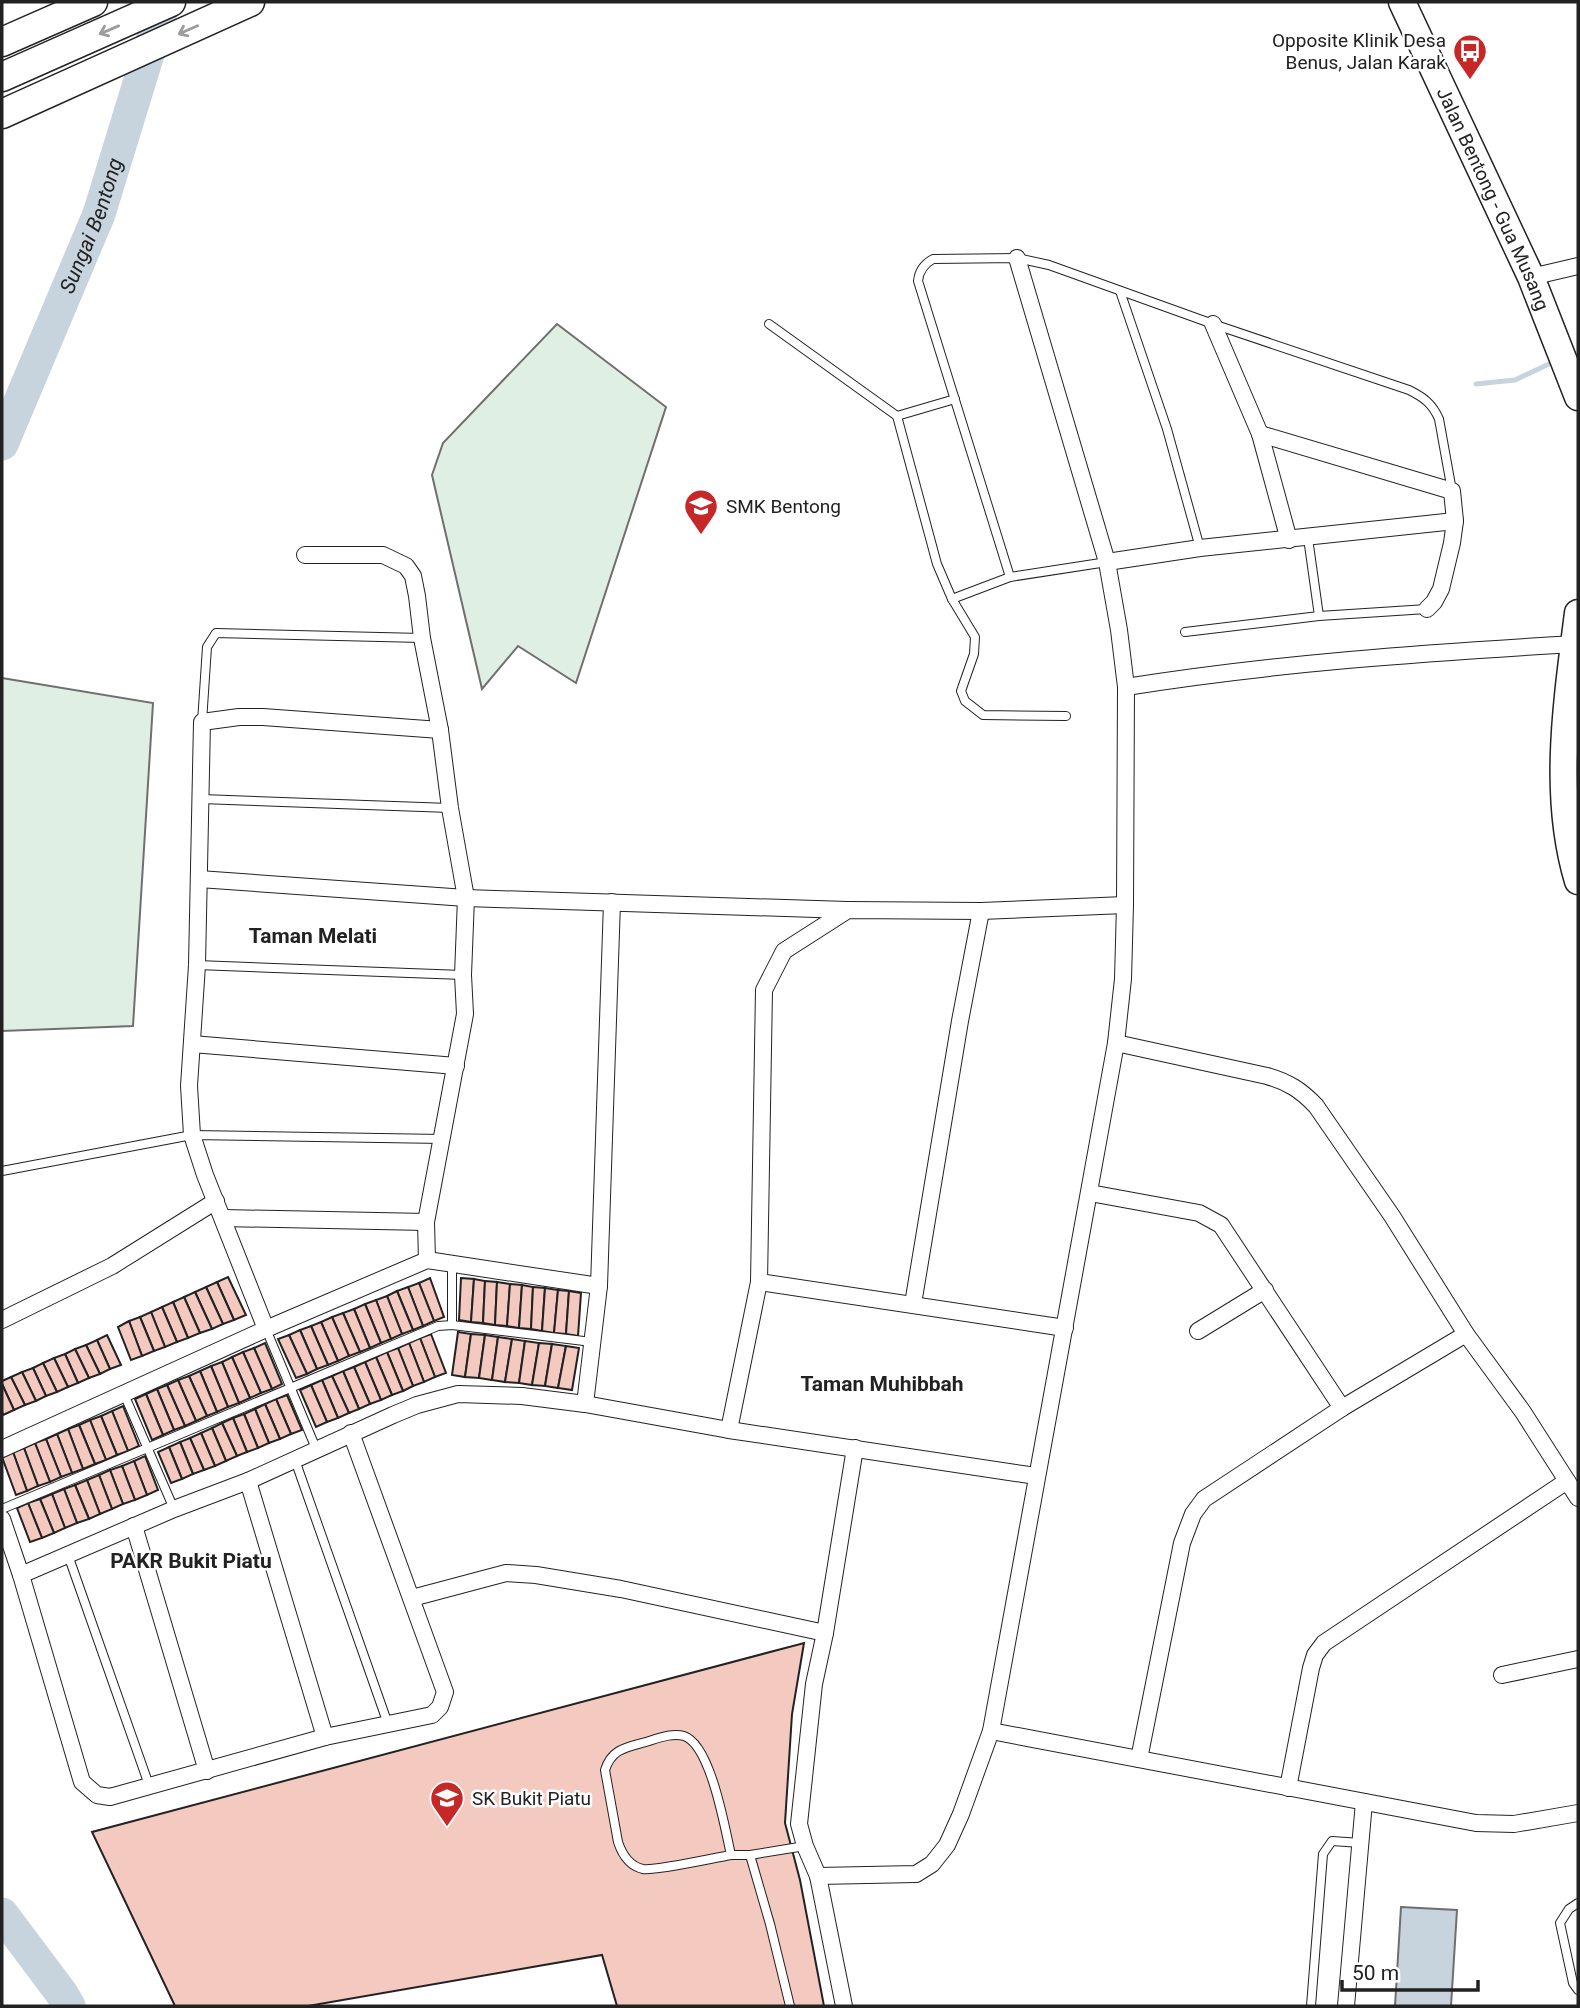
<svg xmlns="http://www.w3.org/2000/svg" width="1580" height="2008" font-family="Roboto,sans-serif">
<rect width="100%" height="100%" fill="#fff"/>
<g fill="#e0efe3" stroke="#6f6f6f" stroke-width="2">
<path d="M557,324L666,407L576,683L518,646L482,689L432,475L443,443Z"/>
<path d="M2,678L153,703L133,1026L2,1031Z"/>
</g>
<path fill="#c7d3dd" stroke="#6f6f6f" stroke-width="2" d="M1401,1907L1457,1910L1451,2006H1395Z"/>
<g fill="none" stroke-linecap="round" stroke-linejoin="round">
<path stroke="#c7d3dd" stroke-width="5" d="M1476,384L1515,380L1549,364"/>
<g stroke="#c7d3dd" stroke-width="33">
<path id="s1" d="M2,444L99,214L164,2"/>
<path d="M2,1914L62,1994L69,2006"/>
</g>
</g>
<g fill="#f3c9c0" stroke="#222" stroke-width="2">
<path d="M228,1277L246,1315L234,1320L217,1282Z"/>
<path d="M430,1278L444,1317L434,1321L419,1283Z"/>
<path d="M461,1278L474,1279L471,1322L459,1320Z"/>
<path d="M474,1279L485,1281L483,1323L471,1322Z"/>
<path d="M485,1281L497,1282L495,1325L483,1323Z"/>
<path d="M217,1282L234,1320L223,1324L206,1287Z"/>
<path d="M497,1282L510,1284L507,1326L495,1325Z"/>
<path d="M419,1283L434,1321L423,1326L408,1287Z"/>
<path d="M510,1284L522,1285L519,1328L507,1326Z"/>
<path d="M522,1285L533,1287L531,1329L519,1328Z"/>
<path d="M206,1287L223,1324L212,1329L195,1292Z"/>
<path d="M408,1287L423,1326L413,1330L397,1291Z"/>
<path d="M533,1287L545,1288L542,1331L531,1329Z"/>
<path d="M545,1288L558,1290L554,1333L542,1331Z"/>
<path d="M558,1290L569,1291L566,1334L554,1333Z"/>
<path d="M397,1291L413,1330L402,1334L387,1296Z"/>
<path d="M569,1291L581,1293L578,1336L566,1334Z"/>
<path d="M195,1292L212,1329L200,1333L184,1297Z"/>
<path d="M387,1296L402,1334L391,1339L376,1300Z"/>
<path d="M184,1297L200,1333L188,1338L173,1302Z"/>
<path d="M376,1300L391,1339L381,1343L365,1304Z"/>
<path d="M173,1302L188,1338L177,1342L162,1307Z"/>
<path d="M365,1304L381,1343L370,1348L354,1309Z"/>
<path d="M162,1307L177,1342L165,1347L151,1312Z"/>
<path d="M354,1309L370,1348L360,1352L343,1313Z"/>
<path d="M151,1312L165,1347L154,1351L140,1317Z"/>
<path d="M343,1313L360,1352L349,1356L332,1317Z"/>
<path d="M140,1317L154,1351L142,1356L129,1321Z"/>
<path d="M332,1317L349,1356L338,1361L321,1322Z"/>
<path d="M129,1321L142,1356L131,1360L118,1327Z"/>
<path d="M321,1322L338,1361L328,1365L311,1326Z"/>
<path d="M311,1326L328,1365L317,1369L300,1330Z"/>
<path d="M300,1330L317,1369L307,1374L289,1335Z"/>
<path d="M458,1332L471,1334L465,1377L452,1375Z"/>
<path d="M431,1334L446,1373L435,1377L420,1338Z"/>
<path d="M471,1334L485,1335L479,1378L465,1377Z"/>
<path d="M107,1335L121,1365L110,1369L97,1340Z"/>
<path d="M289,1335L307,1374L296,1378L278,1339Z"/>
<path d="M485,1335L498,1337L492,1380L479,1378Z"/>
<path d="M498,1337L512,1339L505,1382L492,1380Z"/>
<path d="M420,1338L435,1377L424,1382L409,1343Z"/>
<path d="M512,1339L525,1341L519,1383L505,1382Z"/>
<path d="M97,1340L110,1369L100,1374L86,1345Z"/>
<path d="M525,1341L539,1343L532,1385L519,1383Z"/>
<path d="M265,1343L282,1384L272,1389L254,1348Z"/>
<path d="M409,1343L424,1382L413,1386L398,1348Z"/>
<path d="M539,1343L552,1344L545,1386L532,1385Z"/>
<path d="M552,1344L566,1346L558,1388L545,1386Z"/>
<path d="M86,1345L100,1374L89,1378L75,1349Z"/>
<path d="M566,1346L579,1348L572,1390L558,1388Z"/>
<path d="M254,1348L272,1389L261,1393L243,1352Z"/>
<path d="M398,1348L413,1386L403,1391L387,1352Z"/>
<path d="M75,1349L89,1378L78,1383L65,1354Z"/>
<path d="M243,1352L261,1393L250,1398L232,1357Z"/>
<path d="M387,1352L403,1391L392,1395L376,1357Z"/>
<path d="M65,1354L78,1383L68,1387L54,1358Z"/>
<path d="M232,1357L250,1398L239,1403L222,1362Z"/>
<path d="M376,1357L392,1395L381,1400L365,1362Z"/>
<path d="M54,1358L68,1387L57,1392L43,1363Z"/>
<path d="M222,1362L239,1403L228,1407L211,1366Z"/>
<path d="M365,1362L381,1400L370,1404L354,1367Z"/>
<path d="M43,1363L57,1392L46,1396L33,1368Z"/>
<path d="M211,1366L228,1407L217,1412L200,1371Z"/>
<path d="M354,1367L370,1404L359,1409L343,1371Z"/>
<path d="M33,1368L46,1396L36,1401L22,1372Z"/>
<path d="M200,1371L217,1412L207,1416L189,1376Z"/>
<path d="M343,1371L359,1409L349,1413L332,1376Z"/>
<path d="M22,1372L36,1401L25,1405L11,1377Z"/>
<path d="M189,1376L207,1416L196,1421L178,1380Z"/>
<path d="M332,1376L349,1413L338,1418L322,1380Z"/>
<path d="M11,1377L25,1405L14,1410L2,1384V1381Z"/>
<path d="M178,1380L196,1421L185,1426L167,1385Z"/>
<path d="M322,1380L338,1418L327,1422L311,1385Z"/>
<path d="M2,1384L14,1410L3,1415L2,1411Z"/>
<path d="M167,1385L185,1426L174,1430L157,1389Z"/>
<path d="M311,1385L327,1422L316,1427L300,1390Z"/>
<path d="M157,1389L174,1430L163,1435L146,1394Z"/>
<path d="M146,1394L163,1435L152,1440L135,1399Z"/>
<path d="M287,1395L302,1430L291,1434L276,1399Z"/>
<path d="M276,1399L291,1434L280,1439L265,1404Z"/>
<path d="M265,1404L280,1439L269,1443L255,1409Z"/>
<path d="M123,1406L139,1446L128,1451L112,1411Z"/>
<path d="M255,1409L269,1443L258,1448L244,1414Z"/>
<path d="M112,1411L128,1451L117,1455L101,1416Z"/>
<path d="M244,1414L258,1448L247,1452L233,1418Z"/>
<path d="M101,1416L117,1455L106,1460L90,1420Z"/>
<path d="M233,1418L247,1452L237,1456L222,1423Z"/>
<path d="M90,1420L106,1460L95,1464L79,1425Z"/>
<path d="M222,1423L237,1456L226,1461L212,1428Z"/>
<path d="M79,1425L95,1464L83,1469L68,1429Z"/>
<path d="M212,1428L226,1461L215,1466L201,1433Z"/>
<path d="M68,1429L83,1469L72,1473L57,1434Z"/>
<path d="M201,1433L215,1466L204,1470L190,1438Z"/>
<path d="M57,1434L72,1473L61,1477L46,1439Z"/>
<path d="M190,1438L204,1470L193,1474L180,1442Z"/>
<path d="M46,1439L61,1477L50,1482L35,1443Z"/>
<path d="M180,1442L193,1474L182,1479L169,1447Z"/>
<path d="M35,1443L50,1482L38,1486L24,1448Z"/>
<path d="M169,1447L182,1479L171,1483L158,1452Z"/>
<path d="M24,1448L38,1486L27,1491L13,1452Z"/>
<path d="M13,1452L27,1491L16,1495L2,1457Z"/>
<path d="M145,1456L158,1490L147,1495L134,1461Z"/>
<path d="M134,1461L147,1495L135,1500L122,1466Z"/>
<path d="M122,1466L135,1500L123,1504L110,1470Z"/>
<path d="M110,1470L123,1504L112,1509L99,1475Z"/>
<path d="M99,1475L112,1509L100,1514L87,1480Z"/>
<path d="M87,1480L100,1514L89,1519L75,1485Z"/>
<path d="M75,1485L89,1519L77,1523L64,1489Z"/>
<path d="M64,1489L77,1523L65,1528L52,1494Z"/>
<path d="M52,1494L65,1528L54,1533L40,1499Z"/>
<path d="M40,1499L54,1533L42,1538L28,1503Z"/>
<path d="M28,1503L42,1538L30,1542L17,1508Z"/>
<path d="M804,1643L792,1714L785,1823L800,1880L824,2006H617L602,1955L308,2006H175L92,1832Z"/>
</g>
<g fill="none" stroke-linecap="round" stroke-linejoin="round">
<g stroke="#222" stroke-width="10">
<g id="service">
<path d="M1120,291L1167,429L1200,548"/>
<path d="M769,324L897,416L937,564L952,599L975,637L974,654L961,691L965,701L983,715L1066,716"/>
<path d="M897,416L955,399"/>
<path d="M1308,538L1319,616"/>
<path d="M1010,577L918,281C919,271 924,264 933,259L1017,258L1049,265L1213,324L1409,390C1423,397 1432,403 1439,419L1452,491"/>
<path d="M952,599L1010,577L1107,562"/>
<path d="M1185,632L1319,616L1427,609"/>
<path d="M202,722L207,647L216,633L422,638"/>
<path d="M201,799L450,808"/>
<path d="M197,965L463,975"/>
<path d="M2,1171L192,1135L443,1139"/>
<path d="M452,1325V1264"/>
<path d="M266,1329L317,1451"/>
<path d="M124,1394L174,1509"/>
<path d="M295,1460L388,1724"/>
<path d="M2,1509L438,1326L452,1325L592,1342"/>
<path d="M68,1555L149,1785"/>
<path d="M731,1855C713,1858 656,1871 643,1869C629,1866 622,1854 618,1842L605,1770C611,1751 623,1748 642,1743C654,1740 671,1732 684,1736C711,1745 725,1829 731,1855H750L805,1846"/>
<path d="M750,1855L770,1924L790,2006"/>
<path d="M1578,1903L1569,1909L1560,1923L1573,1983L1578,1990"/>
<path d="M1311,2006L1323,1854L1332,1841L1361,1843"/>
</g>
</g>
<g stroke="#222" stroke-width="18">
<g id="minor">
<path d="M1531,277L1578,266"/>
<path d="M1213,324L1260,434L1289,540"/>
<path d="M1260,434L1452,491L1455,521L1452,543L1441,589L1434,602L1427,609"/>
<path d="M305,555H383L406,566L413,576L417,596L422,638L440,730L450,808L466,898L463,975L465,1014L426,1222L427,1260"/>
<path d="M1107,562L1200,548L1455,521"/>
<path d="M1126,687C1277,663 1422,653 1574,644"/>
<path d="M199,879L466,898L847,910"/>
<path d="M1116,1043L1267,1076C1288,1082 1301,1090 1316,1106L1392,1216L1466,1334L1523,1412L1578,1498"/>
<path d="M192,1044L456,1066"/>
<path d="M1090,1193L1199,1213L1221,1225L1342,1408"/>
<path d="M223,1218L426,1222"/>
<path d="M759,1282L1065,1328"/>
<path d="M913,1304L960,1021L981,911"/>
<path d="M2,1320L112,1266L216,1201"/>
<path d="M266,1329L205,1175L192,1135L189,1086L197,965L202,722L239,717H263L440,730"/>
<path d="M1198,1331L1265,1290"/>
<path d="M585,1404L599,1286L612,902"/>
<path d="M729,1430L759,1282L764,990L784,951L848,910L981,911L1125,905"/>
<path d="M2,1449L266,1329L427,1260L599,1286"/>
<path d="M248,1481L325,1737"/>
<path d="M2,1519L21,1575L82,1782L97,1795L110,1797L325,1737L432,1715L440,1707L445,1692L351,1433"/>
<path d="M134,1526L207,1771"/>
<path d="M21,1575L174,1509L248,1481L393,1415L417,1405L458,1394L522,1396L585,1404L729,1430L1036,1476"/>
<path d="M412,1598L506,1573L536,1575L621,1589L825,1633"/>
<path d="M1502,1675L1578,1659"/>
<path d="M991,1731L1476,1823L1514,1824L1578,1813"/>
<path d="M1139,1759L1182,1543L1193,1514L1204,1499L1342,1408L1466,1334"/>
<path d="M1288,1788L1311,1668L1315,1655L1324,1643L1567,1481"/>
<path d="M818,1876L916,1874L932,1864L947,1845L961,1814L991,1731L1116,1043L1123,979L1125,905L1126,687L1119,630L1107,562L1017,258"/>
<path d="M844,2006L818,1876L805,1846L799,1824L814,1684L825,1633L855,1448"/>
<path d="M1346,2006L1364,1802"/>
</g>
</g>
<g stroke="#222" stroke-width="29">
<g id="primary">
<path id="s2" d="M1402,2L1531,277L1578,397"/>
<path d="M1578,613C1567,701 1552,795 1578,881"/>
</g>
</g>
<g stroke="#222" stroke-width="31">
<g id="trunk">
<path d="M2,42L93,2"/>
<path d="M2,77L171,2"/>
<path d="M2,114L250,2"/>
</g>
</g>
<use href="#service" stroke="#fff" stroke-width="8"/>
<use href="#minor" stroke="#fff" stroke-width="16"/>
<use href="#primary" stroke="#fff" stroke-width="26"/>
<use href="#trunk" stroke="#fff" stroke-width="28"/>
</g>
<defs><path id="oneway-shaft" d="M-6 0H5M1.5-3L5.5 0L1.5 3" fill="none" stroke-width="1.6" stroke-linecap="round" stroke-linejoin="round" transform="scale(1.75)"/></defs>
<g stroke="#9c9c9c">
<use href="#oneway-shaft" transform="translate(109 30) rotate(157)"/>
<use href="#oneway-shaft" transform="translate(188 30) rotate(156)"/>
</g>
<defs>
<g id="bus-pin" transform="scale(1.75)"><path d="M0 17L-7.5 6A9.5 9.5 0 1 1 7.5 6Z" fill="#c62828" stroke="#fff"/><path d="M-5-6H5V4H4V6H2V4H-2V6H-4V4H-5ZM-3.5-4V0h7V-4ZM-3.5 1.2v1.5H-2V1.2ZM2 1.2v1.5H3.5V1.2Z" fill="#fff"/></g>
<g id="school-pin" transform="scale(1.75)"><path d="M0 17L-7.5 6A9.5 9.5 0 1 1 7.5 6Z" fill="#c62828" stroke="#fff"/><path d="M0-5L7-2L0 1L-7-2ZM-4 1L0 2.5L4 1V4Q0 6-4 4Z" fill="#fff"/></g>
</defs>
<g fill-rule="evenodd">
<use href="#bus-pin" x="1470" y="51"/>
<use href="#school-pin" x="701" y="506"/>
<use href="#school-pin" x="447" y="1798"/>
</g>
<g text-anchor="middle" dominant-baseline="central" stroke-width="5" stroke-linejoin="round" paint-order="stroke">
<g font-size="19" fill="#222" stroke="#fff" text-anchor="start">
<text x="1446" y="40" text-anchor="end">Opposite Klinik Desa<tspan x="1446" dy="22">Benus, Jalan Karak</tspan></text>
<text x="726" y="506">SMK Bentong</text>
<text x="472" y="1798">SK Bukit Piatu</text>
</g>
<g font-size="19" fill="#222" stroke="#fff">
<text stroke="none"><textPath href="#s2" startOffset="217">Jalan Bentong - Gua Musang</textPath></text>
</g>
<g font-size="21" font-style="italic" fill="#222" stroke="#fff">
<text stroke="none"><textPath href="#s1" startOffset="236">Sungai Bentong</textPath></text>
</g>
<g font-size="21" font-weight="bold" fill="#222" stroke="#fff">
<text x="313" y="936">Taman Melati</text>
<text x="882" y="1384">Taman Muhibbah</text>
<text x="191" y="1561">PAKR Bukit Piatu</text>
</g>
</g>
<rect width="1580" height="2008" fill="none" stroke="#222222" stroke-width="7"/>
<path d="M1342 1980v10h136v-10" fill="none" stroke="#222222" stroke-width="3.5"/>
<text x="1352" y="1980" font-size="21" fill="#222222" stroke="#ffffff" stroke-width="5" paint-order="stroke">50 m</text>
</svg>
